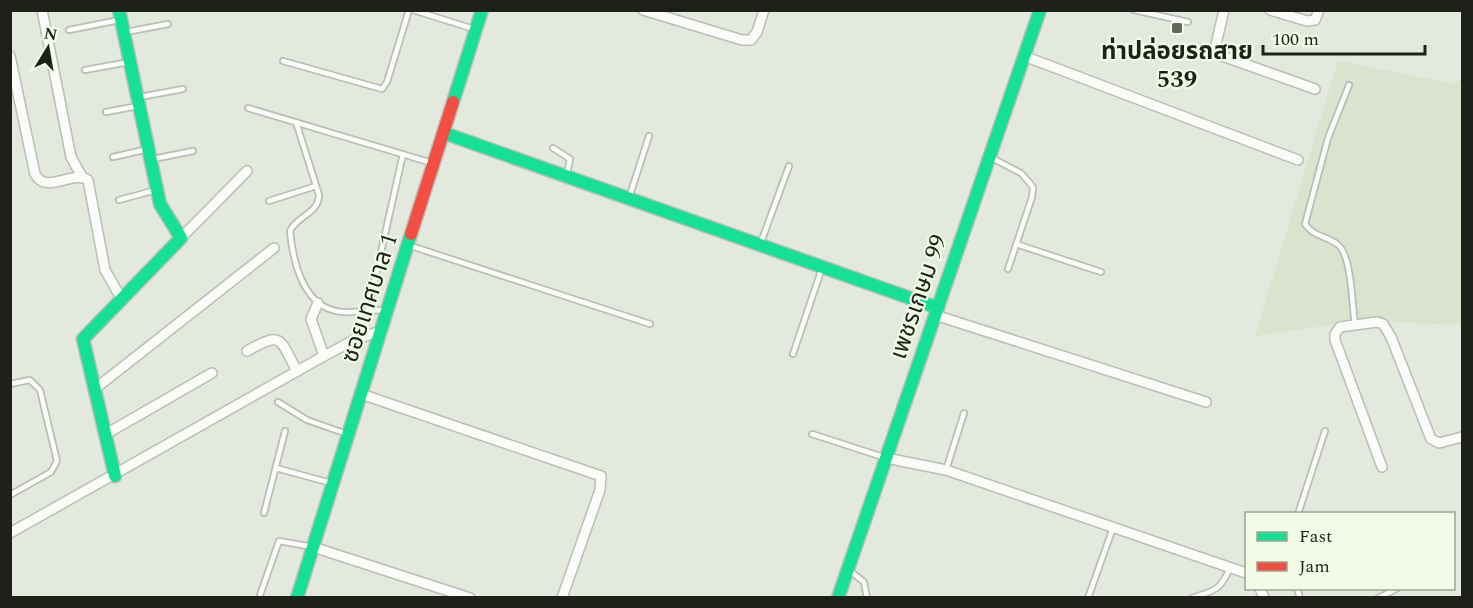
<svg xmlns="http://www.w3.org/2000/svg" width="1473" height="608" font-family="Spectral,'Noto Sans Thai',serif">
<rect width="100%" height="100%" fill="#e3e9dd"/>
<path fill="#dae3ce" d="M1338,61L1456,84L1462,76V325L1359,321L1255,336Z"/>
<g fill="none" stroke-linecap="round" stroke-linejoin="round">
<g stroke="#babeb5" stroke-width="8">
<g id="lane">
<path d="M413,10L474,29"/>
<path d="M1134,10L1188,22"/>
<path d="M69,30L119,20"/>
<path d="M126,32L168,24"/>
<path d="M283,61L382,89L387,82L409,10"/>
<path d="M85,70L129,62"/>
<path d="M1349,85L1328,138L1305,224C1314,237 1325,235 1337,244C1352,254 1352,306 1355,325"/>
<path d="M140,97L183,89"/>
<path d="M248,108L432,163"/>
<path d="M106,112L138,106"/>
<path d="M296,122L319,195C319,213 297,216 290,231C293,263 304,309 342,312C356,313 371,310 385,310"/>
<path d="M553,148L570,159L567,174"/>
<path d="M113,157L148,149"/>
<path d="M990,157L1021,173L1033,187L1032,197L1008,269"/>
<path d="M153,159L193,151"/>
<path d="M629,198L649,136"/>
<path d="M119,200L156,190"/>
<path d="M269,201L316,186"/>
<path d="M1016,244L1101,272"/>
<path d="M408,245L650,324"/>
<path d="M760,245L789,166"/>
<path d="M368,310L403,154"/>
<path d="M793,354L822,268"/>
<path d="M10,384L30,380L40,390L57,461L51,472L10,495"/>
<path d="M278,402L307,420L347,434"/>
<path d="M812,434L886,458"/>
<path d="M276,468L331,483"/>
<path d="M946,470L964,413"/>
<path d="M264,513L285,431"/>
<path d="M1298,514L1325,431"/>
<path d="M850,571L864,582L867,598"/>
<path d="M1297,588L1300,598"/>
<path d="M260,595L279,541L313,547"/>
<path d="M1088,598L1113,528"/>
<path d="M1192,598C1215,590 1220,591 1230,568"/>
<path d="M1378,598L1398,588"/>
</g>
</g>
<g stroke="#babeb5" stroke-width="12">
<g id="street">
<path d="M42,10L71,157L82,177"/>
<path d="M643,10L742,40H751L757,32L764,10"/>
<path d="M1224,10L1214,53L1315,89"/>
<path d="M1270,10L1307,21L1315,20L1319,10"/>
<path d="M10,56L35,174C46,195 72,170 88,180L105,270L121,298"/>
<path d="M1024,56L1298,160"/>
<path d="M181,238L247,171"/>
<path d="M318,303L311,319L324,356"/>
<path d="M935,315L1206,402"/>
<path d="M247,351C283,331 279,338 297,371"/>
<path d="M96,388L274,248"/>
<path d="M361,394L601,476L600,490L562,598"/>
<path d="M106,434L212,373"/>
<path d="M886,458L946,470L1246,573"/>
<path d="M1382,467L1335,340V334L1340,327L1377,322L1383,324L1391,337L1431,439L1439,443L1462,437"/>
<path d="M10,533L324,356L354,340L381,331"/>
<path d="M313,547L470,598"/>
<path d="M1260,588L1264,598"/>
</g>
</g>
<g stroke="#babeb5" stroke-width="15">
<g id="fast">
<path d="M453,102L482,10"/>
<path d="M444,133L938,308"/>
<path d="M115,476L83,339L181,238L160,204L119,10"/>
<path d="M297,598L411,234"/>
<path d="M838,598L1040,10"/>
</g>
</g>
<g stroke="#babeb5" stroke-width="15">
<path id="jam" d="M411,234L453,102"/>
</g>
<use href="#lane" stroke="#fbfcfa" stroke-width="4.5"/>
<use href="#street" stroke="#fbfcfa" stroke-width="9"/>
<use href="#fast" stroke="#16e098" stroke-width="12"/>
<use href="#jam" stroke="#f24e42" stroke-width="12"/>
</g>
<rect fill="#63675e" stroke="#f1fbe5" stroke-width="2" x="1171" y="22" width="12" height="12" rx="3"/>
<g text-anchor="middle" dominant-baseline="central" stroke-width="4.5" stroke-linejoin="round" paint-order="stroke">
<g font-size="24" font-weight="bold" fill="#1e2119" stroke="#f1fbe5">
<text x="1177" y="52">ท่าปล่อยรถสาย<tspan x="1177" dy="28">539</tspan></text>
</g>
<g font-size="24" fill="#1e2119" stroke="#f1fbe5">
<text transform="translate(919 297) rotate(-71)">เพชรเกษม 99</text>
<text transform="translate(370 298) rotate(-72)">ซอยเทศบาล 1</text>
</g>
</g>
<rect width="1473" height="608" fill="none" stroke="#1e2119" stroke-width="24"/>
<rect x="1245" y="512" width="210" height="78" fill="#f1fbe5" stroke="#9da493" stroke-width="1.5"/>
<rect x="1257" y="532" width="30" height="9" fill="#16e098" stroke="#9da493" stroke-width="1.5"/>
<text x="1299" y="542" font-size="18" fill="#1e2119">Fast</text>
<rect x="1257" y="562" width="30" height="9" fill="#f24e42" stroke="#9da493" stroke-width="1.5"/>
<text x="1299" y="572" font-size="18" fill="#1e2119">Jam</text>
<g transform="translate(48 48) rotate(11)" stroke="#f1fbe5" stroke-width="4.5" paint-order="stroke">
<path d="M0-4.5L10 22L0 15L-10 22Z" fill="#1e2119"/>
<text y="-9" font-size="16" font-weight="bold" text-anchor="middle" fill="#1e2119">N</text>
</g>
<path d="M1263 45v9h162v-9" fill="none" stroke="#1e2119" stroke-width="3"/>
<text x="1272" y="45" font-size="18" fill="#1e2119" stroke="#f1fbe5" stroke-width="4.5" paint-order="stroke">100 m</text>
</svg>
